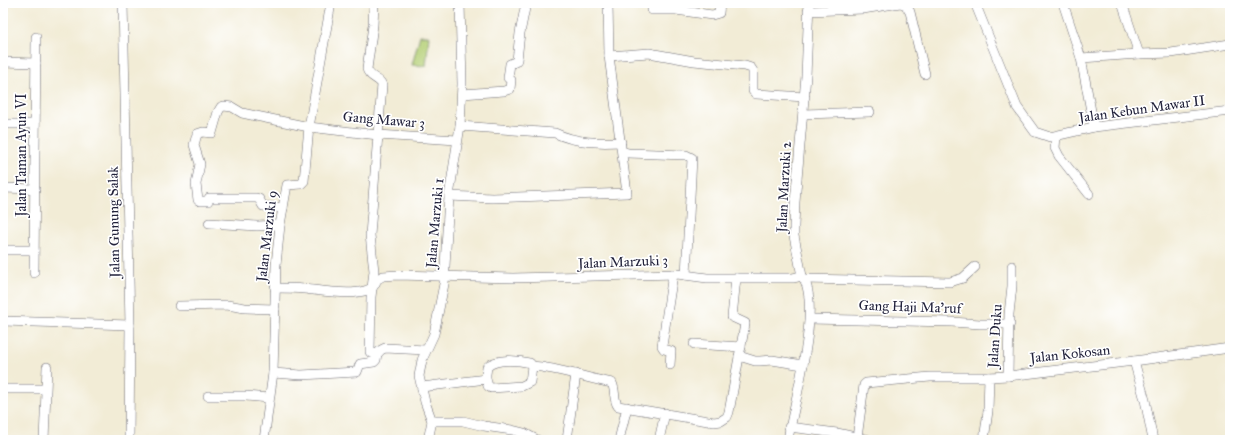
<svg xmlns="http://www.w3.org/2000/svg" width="1233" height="443" font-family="'IM FELL Great Primer',serif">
<rect width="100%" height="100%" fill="#fff"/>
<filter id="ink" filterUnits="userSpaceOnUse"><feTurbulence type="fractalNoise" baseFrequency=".025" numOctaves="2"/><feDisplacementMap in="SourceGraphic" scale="8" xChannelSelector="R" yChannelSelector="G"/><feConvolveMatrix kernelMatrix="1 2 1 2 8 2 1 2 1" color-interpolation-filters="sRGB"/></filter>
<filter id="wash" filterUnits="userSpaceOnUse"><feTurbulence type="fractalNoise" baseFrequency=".012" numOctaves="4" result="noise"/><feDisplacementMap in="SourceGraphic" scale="16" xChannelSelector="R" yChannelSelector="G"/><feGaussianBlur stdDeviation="0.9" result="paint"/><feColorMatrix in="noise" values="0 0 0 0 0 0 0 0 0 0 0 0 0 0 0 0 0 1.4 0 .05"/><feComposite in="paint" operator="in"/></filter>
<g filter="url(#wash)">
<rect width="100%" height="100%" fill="#f2ecd6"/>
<path fill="#b4cf74" stroke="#6b7858" d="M420,35L429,36L426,66L412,65Z"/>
</g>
<g filter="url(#ink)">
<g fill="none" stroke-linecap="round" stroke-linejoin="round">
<g stroke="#6b6971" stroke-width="10">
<g id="minor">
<path d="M123,3L130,325L129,440"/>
<path d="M374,3L373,25L367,69C369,78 380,78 382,85L370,235L374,271L371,297L370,352L371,353L377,354"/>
<path d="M975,3L1017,107L1035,132L1050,137L1094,127L1230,111"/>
<path d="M1063,3L1081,58L1094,127"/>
<path d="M1122,3L1139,54"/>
<path d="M652,10H676L712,15L719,13L720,3"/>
<path d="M808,11L863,9L900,3L905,4L910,12L925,74"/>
<path d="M609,56L649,53L694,61L745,66L751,68L753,71V91L756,94L805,97"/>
<path d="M1081,58L1139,54L1171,53L1230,44"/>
<path d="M3,62L36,63"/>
<path d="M462,94L504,91L510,89L511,80L508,78L510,64L515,62L517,60L520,33L526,3"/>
<path d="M803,114L870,112"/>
<path d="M3,124H35"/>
<path d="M460,126L555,133C576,143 598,143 621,142"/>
<path d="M1056,136L1055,148L1059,156L1089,194"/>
<path d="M623,152L628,153L686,155L692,158L686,275"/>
<path d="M3,188L35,189"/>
<path d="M449,196L492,198L627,193L609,56L608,3"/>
<path d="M283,208L263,206L259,199L256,198H209L208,201H200L198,200L196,184L200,164L194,145L197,134L203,132L212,133L218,112L221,107L224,106L232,107L242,113L256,116L309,127L378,135L457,140"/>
<path d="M209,223L257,226L280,225"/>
<path d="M3,250H34"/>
<path d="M34,273L36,37"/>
<path d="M804,279L950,282L963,278L975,267"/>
<path d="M275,288C285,288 294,288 304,289C318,290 375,301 376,280L383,276L398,275L513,278L677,274L707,278H793L802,276"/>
<path d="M179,306L227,305L245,308L275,309"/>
<path d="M810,319L952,322L980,324H1010"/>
<path d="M3,321L130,325"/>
<path d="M694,344L741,347"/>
<path d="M377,354L381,350L385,348L426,350"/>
<path d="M739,356L755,361H760L772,360L803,365"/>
<path d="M1134,361L1145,400L1153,440"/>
<path d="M670,365L671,351L664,349L662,346L673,274"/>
<path d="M273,373L301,375L357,372L360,364L374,362L376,360L377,354"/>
<path d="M1008,376L1134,361L1230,348"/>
<path d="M486,379V374L487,367C496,358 518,360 530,363L532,366"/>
<path d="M422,387L486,379L488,386L491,388L522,386L530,382L532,366C559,368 585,378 612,383C616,391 613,400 618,406L714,422L721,421L727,417L729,412L745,324V323L732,317L736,278"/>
<path d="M3,389H45"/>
<path d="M208,396H246L269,398"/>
<path d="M432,421H463L484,426L512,430L524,433L537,440"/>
<path d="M789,427L837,433L869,440"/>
<path d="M857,438L864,385L866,383L930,377H989"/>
<path d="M44,440L47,367"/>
<path d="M264,440L273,373L276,265L280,225L287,185L301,184L304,181L309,127L331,3"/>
<path d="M428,440L432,421L425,402L419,376L422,360L434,334L444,284L449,196L460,126L462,84L460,3"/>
<path d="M567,440L576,374"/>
<path d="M619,440L627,407"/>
<path d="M659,440L665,413"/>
<path d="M788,440C793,406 823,303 802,276L794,236V226L795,202L806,76L809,3"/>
<path d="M984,440L988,411L989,377L1008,376L1009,314L1012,286V266"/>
</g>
</g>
<use href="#minor" stroke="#fff" stroke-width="9"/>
</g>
</g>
<g text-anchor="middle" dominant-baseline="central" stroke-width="3.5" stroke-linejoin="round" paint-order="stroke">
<g font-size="14" fill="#22223b" stroke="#fff">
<text transform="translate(1142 109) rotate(-8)">Jalan Kebun Mawar II</text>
<text transform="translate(384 120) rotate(5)">Gang Mawar 3</text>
<text transform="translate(21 155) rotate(-90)">Jalan Taman Ayun VI</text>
<text transform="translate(784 187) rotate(-87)">Jalan Marzuki 2</text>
<text transform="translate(114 222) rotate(-91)">Jalan Gunung Salak</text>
<text transform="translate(435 223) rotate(-85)">Jalan Marzuki 1</text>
<text transform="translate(267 236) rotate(-83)">Jalan Marzuki 9</text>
<text transform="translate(623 262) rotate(-2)">Jalan Marzuki 3</text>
<text transform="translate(910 307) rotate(2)">Gang Haji Ma'ruf</text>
<text transform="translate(995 336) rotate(-86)">Jalan Duku</text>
<text transform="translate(1070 354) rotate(-6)">Jalan Kokosan</text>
</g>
</g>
<rect width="1233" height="443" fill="none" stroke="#fff" stroke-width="16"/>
</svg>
